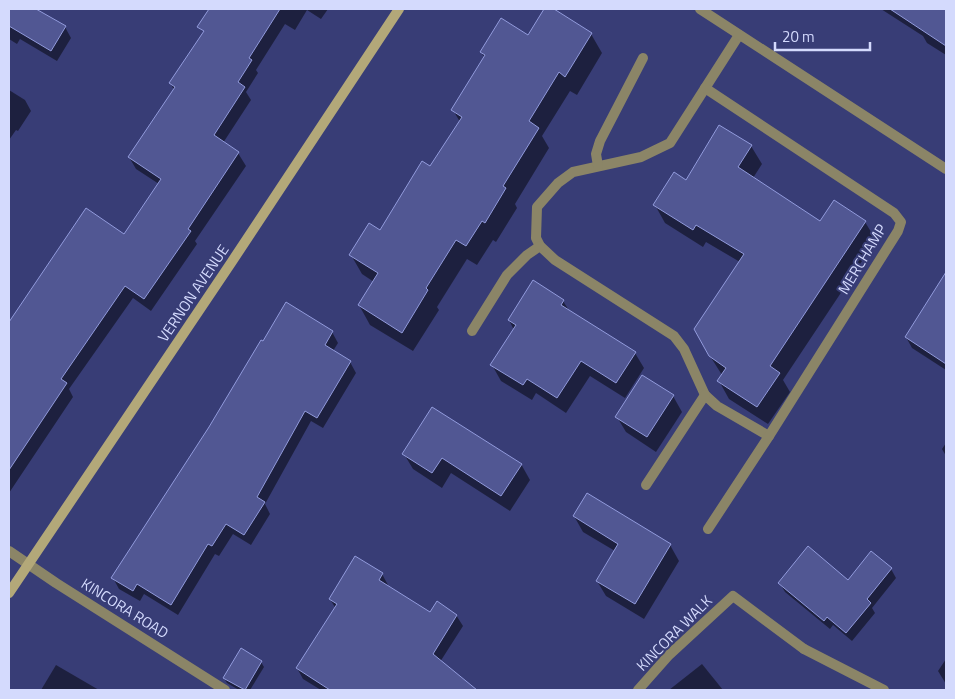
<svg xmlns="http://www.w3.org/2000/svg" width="955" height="699" font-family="'Titillium Web',sans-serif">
<rect width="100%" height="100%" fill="#383d76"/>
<g fill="#0007">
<path d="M9,9H34L65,27L71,38L57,61L20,39L17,44L9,39Z"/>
<path d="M221,9H328L321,19L307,10L295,30L285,24L256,70L258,73L246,92L251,100L223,143L238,153L246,166L195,241L197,244L151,311L133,298L69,389L73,397L9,493V324L86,210L124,235L159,184L136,169L129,157L174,90L171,84Z"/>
<path d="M546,9H551L591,34L602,53L577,95L570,91L542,136L549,148L515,204L517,208L496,242L493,240L477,265L467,259L437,307L439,310L413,351L370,325L359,305L374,282L362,274L351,255L381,231L430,168L460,122L453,110L485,58L481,52L528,37Z"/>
<path d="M881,9H946V55L927,43L923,36Z"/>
<path d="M9,90L25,100L31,111L18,131L16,130L9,140Z"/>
<path d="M751,146L762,164L753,178L820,222H865L876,240L783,380L790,392L768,424L729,399L719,381L722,375L710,356L740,262L706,242L703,247L665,223L655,205L686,182Z"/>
<path d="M533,282L563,301L570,312L635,353L644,368L625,398L590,376L566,413L536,393L532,400L501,381L492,365L514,330L509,320Z"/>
<path d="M940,284L946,288V370L912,348L906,337Z"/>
<path d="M332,332L338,343L333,351L350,362L356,373L323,428L311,421L265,504L270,514L251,545L233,534L219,556L215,554L178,615L144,594L140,601L119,589L113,578Z"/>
<path d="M673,396L682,412L656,452L626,432L617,417Z"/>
<path d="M946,443V456L942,449Z"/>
<path d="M404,454L521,464L530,480L510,511L451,473L442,488L413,469Z"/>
<path d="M574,516L670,545L679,561L644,619L606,596L597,581L615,551L583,532Z"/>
<path d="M891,569L896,578L872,608L875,613L852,641L833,625L830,629L785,592L780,583L848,581Z"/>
<path d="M382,574L388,585L387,587L430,614L456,615L463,626L440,662L476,690H321L303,679L297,668L336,609L330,599Z"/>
<path d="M946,659V684L938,671Z"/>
<path d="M261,662L264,667L250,690H239L227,683L224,678Z"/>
<path d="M702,664L723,690H669Z"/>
<path d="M56,665L99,690H41Z"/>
</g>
<g fill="#515793" stroke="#929bdc">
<path d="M9,9H36L66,26L51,51L9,26Z"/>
<path d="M209,9H280L249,58L252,60L238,82L245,87L214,135L239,152L188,229L191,231L144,299L125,286L61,379L67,383L9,470V322L86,208L124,234L161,179L128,157L175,87L169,83L204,31L197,27Z"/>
<path d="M544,9H554L592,33L565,77L559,72L529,121L539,128L503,186L506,188L485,223L482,221L466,246L456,240L426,288L428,290L402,333L358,305L378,273L349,255L369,223L380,230L422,161L430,166L462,117L451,110L485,55L480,52L501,18L528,35Z"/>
<path d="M890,9H946V46Z"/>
<path d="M719,125L752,145L738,167L820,221L834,200L866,221L770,366L780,373L757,407L717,381L726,368L709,356L694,329L744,254L696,225L693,230L653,205L674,172L686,180Z"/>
<path d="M946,272V364L905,337Z"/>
<path d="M533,280L564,300L561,305L636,352L616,383L581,361L557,398L527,379L523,385L490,365L516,325L508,320Z"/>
<path d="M286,302L333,331L325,345L351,361L317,418L305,411L257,497L265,502L244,535L226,524L212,546L208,544L171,605L137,584L133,591L111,578L209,427L261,340L263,341Z"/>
<path d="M642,375L674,395L647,437L615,417Z"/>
<path d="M432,407L522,464L501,496L442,458L432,473L402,454Z"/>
<path d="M587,493L671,544L635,604L596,581L618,544L573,516Z"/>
<path d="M808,546L848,580L871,551L892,568L867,599L871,603L846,633L827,617L824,621L778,583Z"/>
<path d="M355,556L383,573L379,580L430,612L437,601L457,615L433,654L477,690H330L296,668L337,604L329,599Z"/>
<path d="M241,648L262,661L245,690L223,678Z"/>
</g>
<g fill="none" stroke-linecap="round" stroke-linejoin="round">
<g stroke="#8b8567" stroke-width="10">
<path d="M739,35L670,143L641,157L573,172L558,183L537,207L536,238L540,246L555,260L674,336L684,349L705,395L717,406L769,436"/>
<path d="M705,88L894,213L901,222L898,231L769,436L708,529"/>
<path d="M598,166L596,154L600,141L643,58"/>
<path d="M472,331L507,275L527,255L540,246"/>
<path d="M646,485L705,395"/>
<path d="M804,649L884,690"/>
</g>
<g stroke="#8b8567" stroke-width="10">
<path d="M9,551L56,583L225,690"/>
<path d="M638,690L669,655L733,596L804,649"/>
</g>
<path stroke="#8b8567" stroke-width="10" d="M700,9L946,169"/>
<path stroke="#b3a879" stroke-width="10" d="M9,593L231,263L399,9"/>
</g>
<g text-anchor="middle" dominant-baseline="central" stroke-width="4" stroke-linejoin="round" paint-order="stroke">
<g font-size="15" fill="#d4dafd" stroke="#383d76">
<text transform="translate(862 259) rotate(-59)">MERCHAMP</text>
<text transform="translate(193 293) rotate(-56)">VERNON AVENUE</text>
<text transform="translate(125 608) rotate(32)">KINCORA ROAD</text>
<text transform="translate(674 633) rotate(-45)">KINCORA WALK</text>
</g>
</g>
<rect width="955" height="699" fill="none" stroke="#d4dafd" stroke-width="20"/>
<path d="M775 42v8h95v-8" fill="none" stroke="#d4dafd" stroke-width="2.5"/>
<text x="782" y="42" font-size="15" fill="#d4dafd" stroke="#383d76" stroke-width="4" paint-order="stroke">20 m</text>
</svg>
